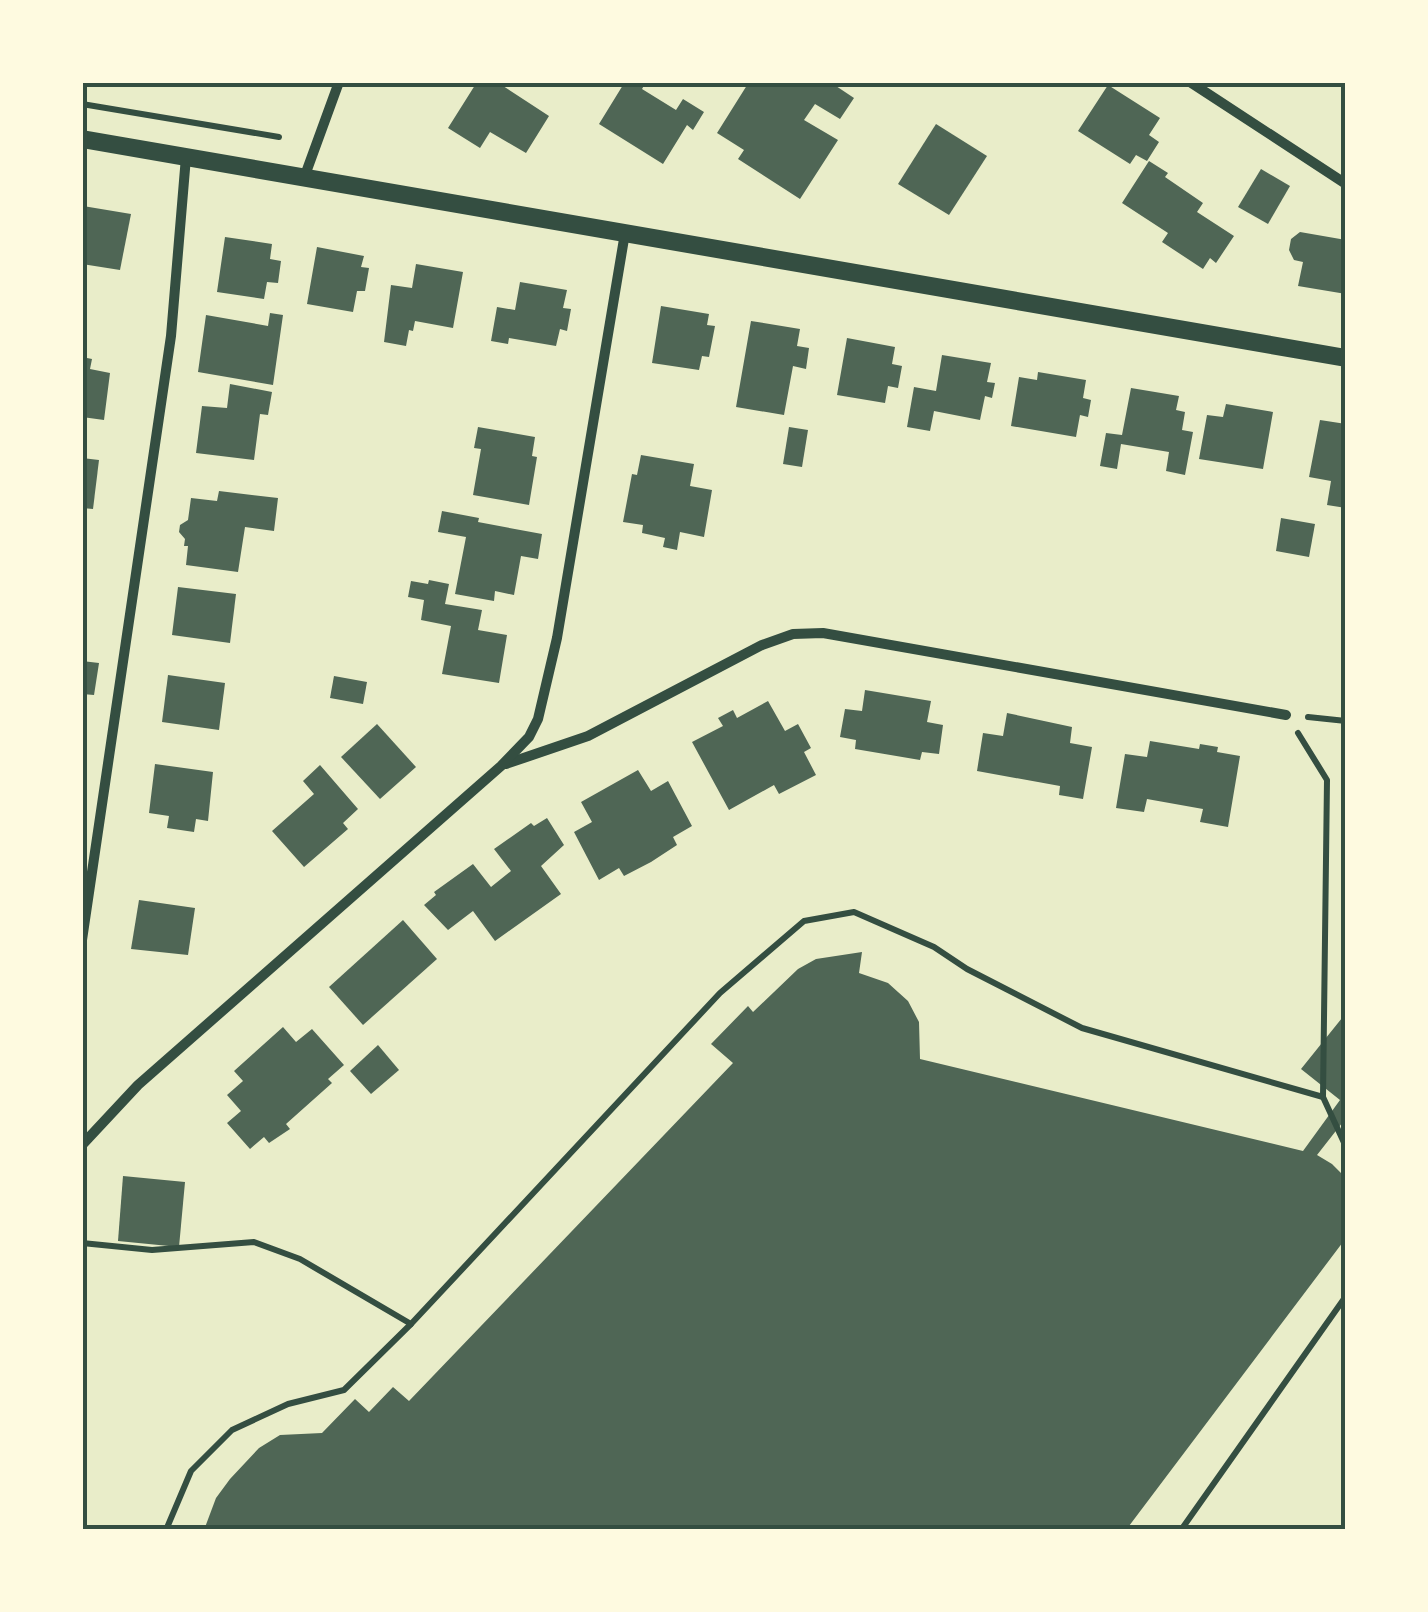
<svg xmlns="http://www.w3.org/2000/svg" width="1428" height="1612" font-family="Jost,sans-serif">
<rect width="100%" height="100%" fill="#e9edc9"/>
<g fill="#4f6655">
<path d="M477,82H497L549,116L526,153L490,132L480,148L448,128Z"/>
<path d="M620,82H646L642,89L676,110L683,99L704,112L693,130L687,125L663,164L599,124L623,85Z"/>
<path d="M749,82L765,87L768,82H830L854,98L840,119L815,104L804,120L838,140L800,199L738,159L744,150L717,133Z"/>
<path d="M1108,85L1160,118L1149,135L1159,142L1147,161L1136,155L1130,164L1078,131Z"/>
<path d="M936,124L987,156L949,215L898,184Z"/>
<path d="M1149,161L1168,173L1165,177L1203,203L1197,212L1234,236L1216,263L1210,258L1203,269L1162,242L1168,233L1122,203Z"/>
<path d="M1261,169L1290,186L1268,224L1238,207Z"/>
<path d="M83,206L131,214L120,270L82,264Z"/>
<path d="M1300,232L1346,240V294L1298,286L1303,262L1294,260L1289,250L1291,239Z"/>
<path d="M225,237L272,244L270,259L281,261L278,283L267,282L264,299L217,292Z"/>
<path d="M317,247L364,256L361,267L369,268L365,291H357L353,312L307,304Z"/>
<path d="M416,264L463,272L453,328L415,321L413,331L409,330L406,346L384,342L391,285L412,288Z"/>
<path d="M520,282L567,290L563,308L571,309L567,331L560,329L556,346L509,338L508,344L491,341L497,307L515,310Z"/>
<path d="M661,306L709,314L707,325L715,326L709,357L702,356L699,370L652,363Z"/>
<path d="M270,313L283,315L273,385L198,372L206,315L268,326Z"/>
<path d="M751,321L800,329L797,346L809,348L806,369L793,366L784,415L736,407Z"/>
<path d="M847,338L895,347L892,364L902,366L898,388L888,386L885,403L837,395Z"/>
<path d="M942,355L991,363L987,382L995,383L992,398L985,396L980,420L934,411L930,431L907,427L914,387L936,391Z"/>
<path d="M82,357L92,359L90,369L110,373L104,420L82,417Z"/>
<path d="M1038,372L1086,380L1083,398L1091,400L1088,417L1080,415L1076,437L1011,426L1019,377L1037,380Z"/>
<path d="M230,384L272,392L268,415L260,414L254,460L196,453L202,406L227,408Z"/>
<path d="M1131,388L1179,396L1176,410L1185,412L1182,430L1193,432L1185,475L1166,471L1169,452L1121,444L1117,469L1100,466L1106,433L1122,435Z"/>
<path d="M1226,404L1273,412L1263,469L1199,459L1207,415L1223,417Z"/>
<path d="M1320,420L1346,424V508L1327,505L1331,481L1309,477Z"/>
<path d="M478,427L535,437L532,456L537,457L529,505L473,495L481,449L474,448Z"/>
<path d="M789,427L808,430L802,467L783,464Z"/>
<path d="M641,455L694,464L690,486L712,490L704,537L680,532L677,550L663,547L665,538L642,533L643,525L623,522L632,474L637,475Z"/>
<path d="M82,458L99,460L93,509L82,508Z"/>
<path d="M219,491L278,498L274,531L245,527L238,572L186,565L188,546H184L185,539L179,532L180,525L188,520L191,498L217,501Z"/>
<path d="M442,511L479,518L478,522L542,534L538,559L521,556L514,595L495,591L494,601L455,594L466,537L438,532Z"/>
<path d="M1281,518L1315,524L1309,557L1276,551Z"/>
<path d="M429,580L449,584L445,604L482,610L478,630L507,635L499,683L442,674L451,626L421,620L424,600L408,597L411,581L428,584Z"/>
<path d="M178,587L236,594L230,643L172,635Z"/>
<path d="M82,661L99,663L94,695L82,694Z"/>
<path d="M168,675L225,683L219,730L162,722Z"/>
<path d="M334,676L367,682L363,704L330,698Z"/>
<path d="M865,690L931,701L927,722L943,725L939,754L922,752L920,760L855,749L856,740L840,737L845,709L862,711Z"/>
<path d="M768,701L785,731L798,724L811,748L804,752L816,775L779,794L774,785L729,810L692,742L723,726L718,718L733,710L737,718Z"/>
<path d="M1007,713L1072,727L1070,743L1092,747L1083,799L1059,795L1060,786L977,771L983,733L1003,736Z"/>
<path d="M377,724L416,767L380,799L341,757Z"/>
<path d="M1150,741L1199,749L1200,744L1218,747L1217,752L1240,756L1228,827L1200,822L1203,809L1147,799L1144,812L1116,808L1125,754L1147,757Z"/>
<path d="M155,764L213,772L208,821L196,819L194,832L167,828L169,816L149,813Z"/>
<path d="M320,765L358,809L343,823L348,829L304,867L272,831L314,794L303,781Z"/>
<path d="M638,770L651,791L668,781L692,826L673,837L677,845L651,862L624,876L619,868L599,880L574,832L592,822L581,802Z"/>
<path d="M547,818L564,845L541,866L561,894L495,941L473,911L448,930L424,905L436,895L434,892L473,864L491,887L511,871L494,849L531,823L534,826Z"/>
<path d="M139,900L195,908L188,955L131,949Z"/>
<path d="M403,920L437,959L363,1025L329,987Z"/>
<path d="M862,952L859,973L888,983L908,1001L919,1022L920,1059L1303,1151L1340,1100L1301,1069L1342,1018L1346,1021V1118L1317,1155L1332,1164L1346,1178V1238L1126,1530H204L216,1498L230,1479L259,1448L280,1435L322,1433L355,1399L369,1412L393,1387L409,1401L733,1063L711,1044L748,1006L753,1012L798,969L816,959Z"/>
<path d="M283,1027L296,1042L312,1029L344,1065L328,1079L332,1083L286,1124L290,1129L269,1143L264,1137L250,1149L227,1123L241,1111L227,1095L243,1081L234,1071Z"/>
<path d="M378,1045L399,1070L371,1094L350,1071Z"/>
<path d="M123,1176L185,1182L179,1247L118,1241Z"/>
</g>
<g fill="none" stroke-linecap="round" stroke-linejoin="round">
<g stroke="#344e41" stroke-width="6">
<path d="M82,104L279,137"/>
<path d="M1308,717L1346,721"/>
<path d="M1298,733L1327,780L1323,1097L1346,1147"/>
<path d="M82,1243L152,1250L254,1242L300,1259L411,1324"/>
<path d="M166,1530L191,1471L232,1430L288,1404L344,1390L411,1324L720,993L804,921L854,912L934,947L967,969L1082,1028L1323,1097"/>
<path d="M1181,1530L1346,1296"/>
</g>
<g stroke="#344e41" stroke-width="10">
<path d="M1190,82L1346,184"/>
<path d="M304,178L339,82"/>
<path d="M506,764L588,736L762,645L793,634L823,633L1286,715"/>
<path d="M82,940L171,336L186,157"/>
<path d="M82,1145L138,1085L501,766L529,737L538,719L557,638L625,233"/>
</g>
<path stroke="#344e41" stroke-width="18" d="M82,139L1346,358"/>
</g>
<rect width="1428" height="1612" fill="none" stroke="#fefae0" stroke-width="170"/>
<rect x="85" y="85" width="1258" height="1442" fill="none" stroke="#344e41" stroke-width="4"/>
</svg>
